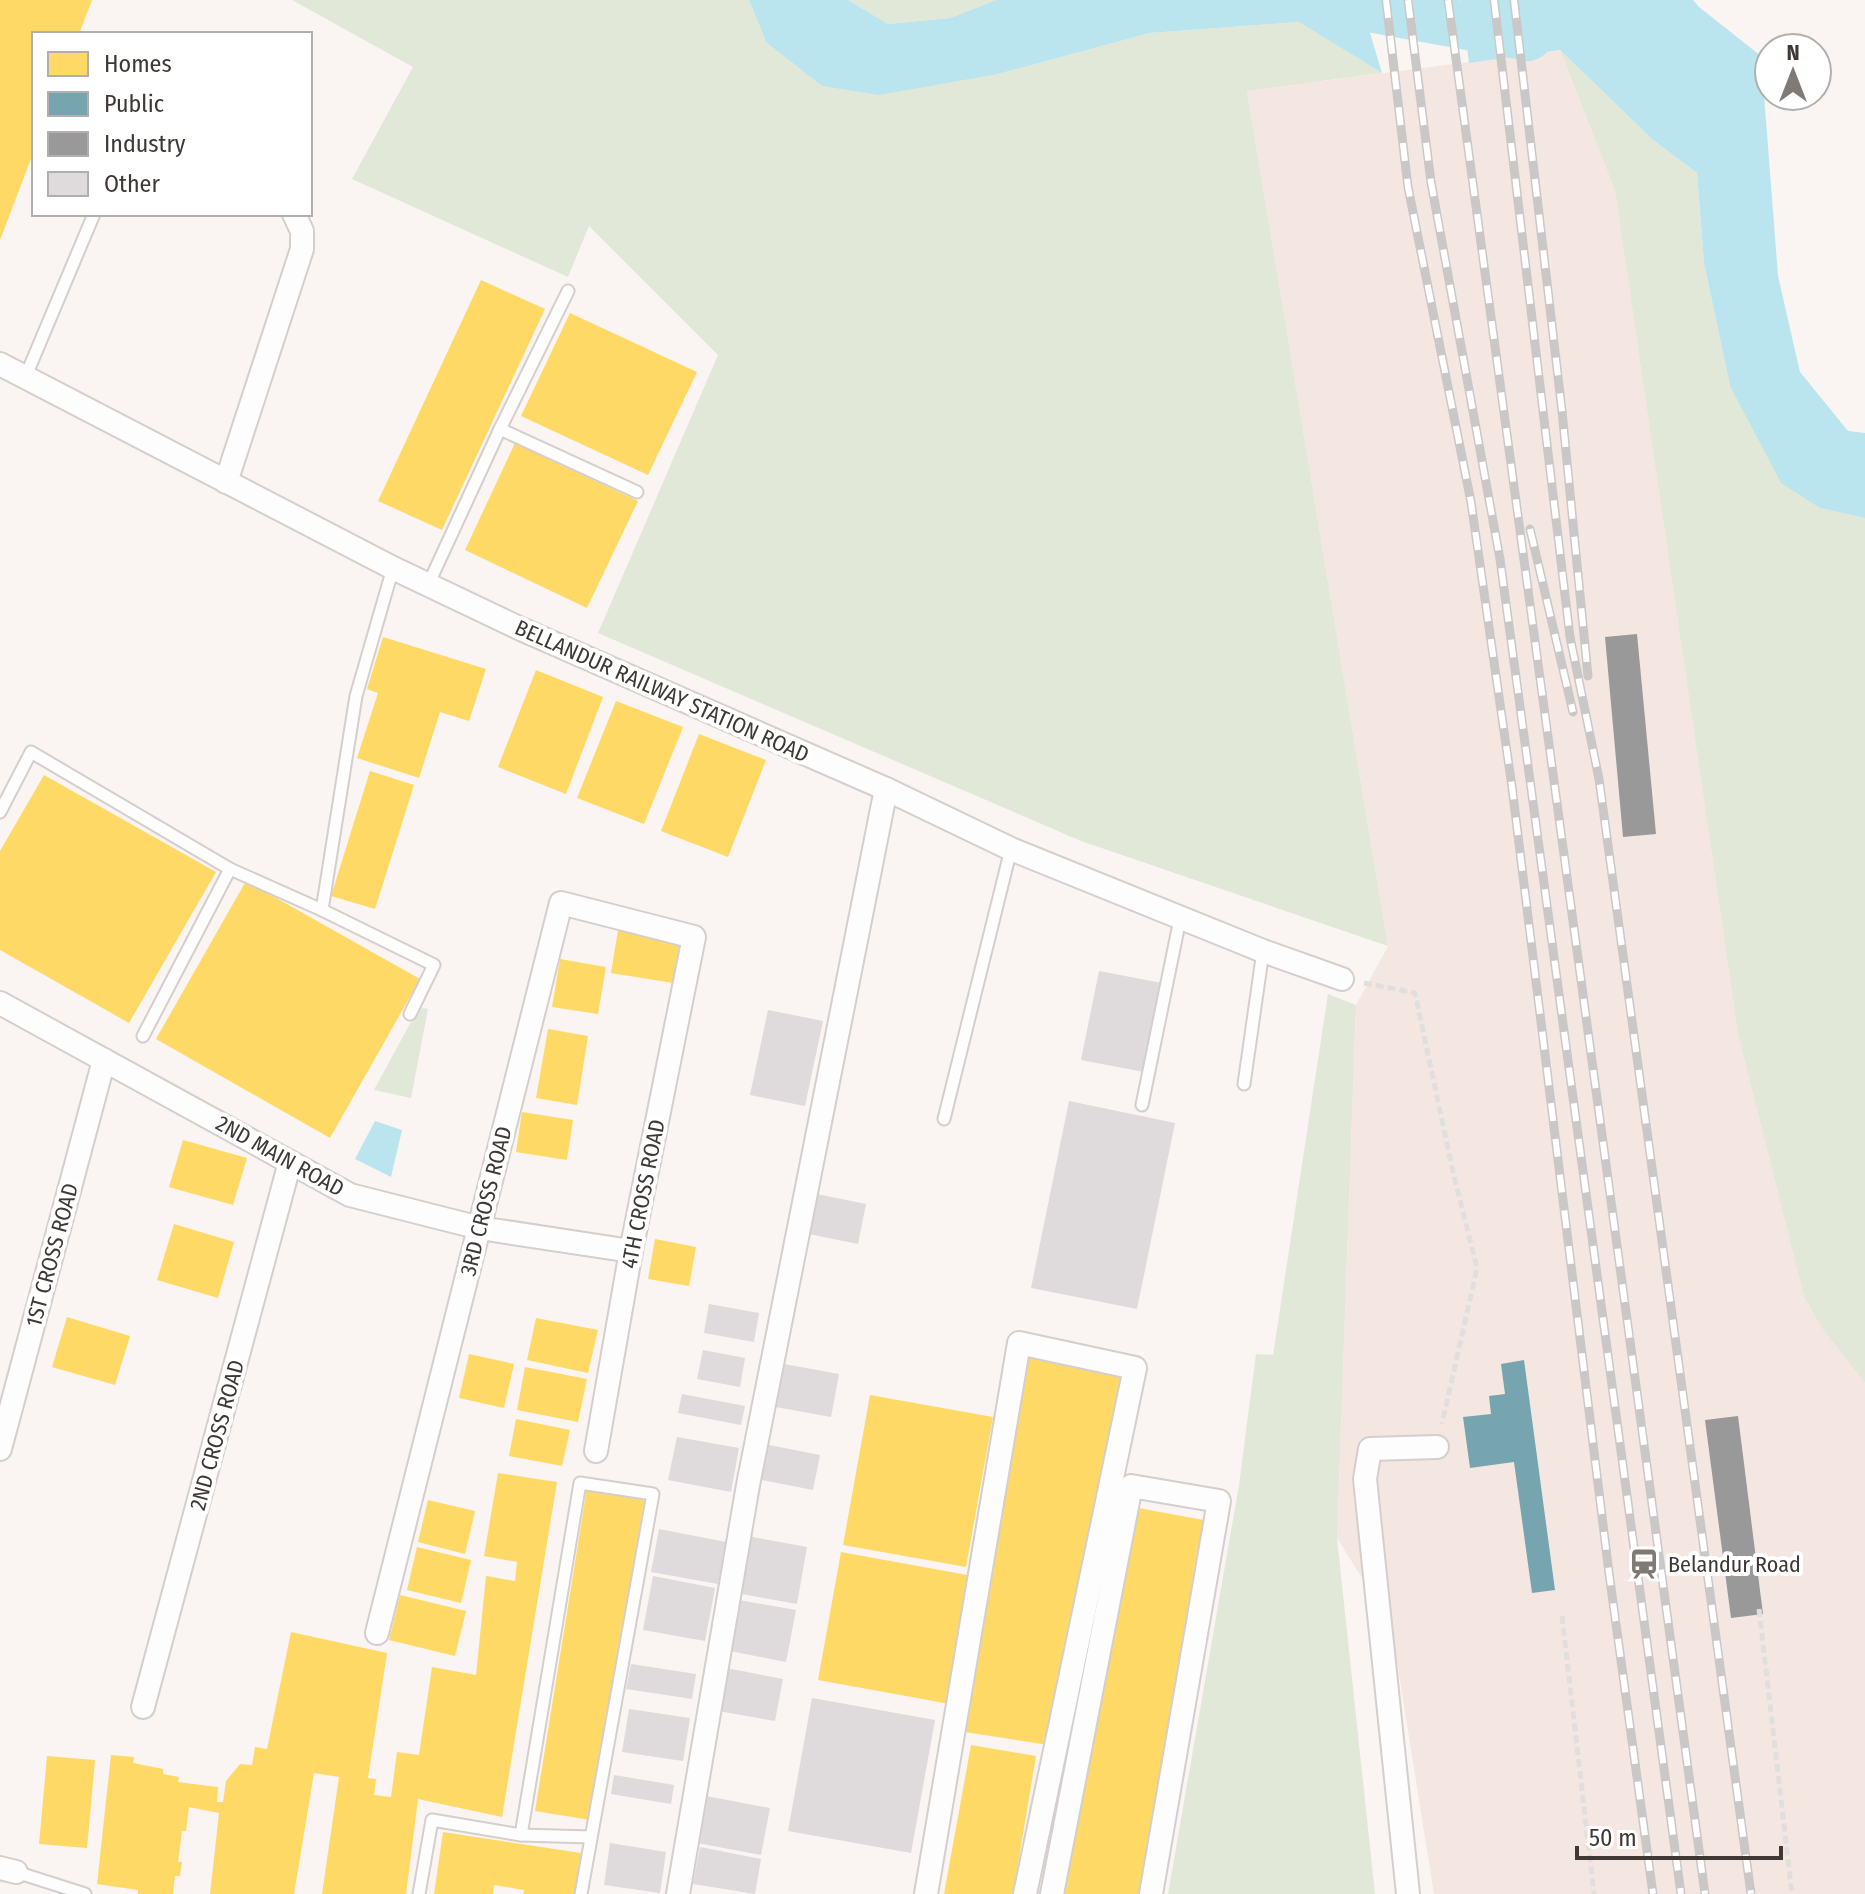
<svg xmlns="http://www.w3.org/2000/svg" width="1865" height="1894" font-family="'Fira Sans Condensed',sans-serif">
<rect width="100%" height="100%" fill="#faf4f2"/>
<path fill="#f4e7e2" d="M1560,50L1615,191L1738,1034L1804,1297L1823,1330L1865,1383V1894H1434L1391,1624L1337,1538L1356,1005L1388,946L1247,91Z"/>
<g fill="#e2e8d7">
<path d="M292,0H749L766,42L998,74L1150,33L1300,22L1382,73L1247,91L1388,946L1081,841L598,633L718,355L589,226L568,277L352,179L413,67Z"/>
<path d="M848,0H996L950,18L888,24Z"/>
<path d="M1560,50L1653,140L1697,173L1704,263L1730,386L1820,508L1865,518V1383L1823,1330L1804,1297L1738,1034L1615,191Z"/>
<path d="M1328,994L1356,1005L1337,1538L1375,1894H1168L1239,1485L1256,1354L1273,1355Z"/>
<path d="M419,1007L428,1009L411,1098L374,1090Z"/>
</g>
<g fill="#bbe5ee">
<path d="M749,0H848L888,24L950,18L996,0H1360L1382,73L1299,22L1150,33L998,74L879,95L822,86L766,42Z"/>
<path d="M1461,0H1693L1699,7L1761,56L1778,276L1800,372L1848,431L1865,433V518L1820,508L1781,483L1730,386L1704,263L1697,173L1653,140L1560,50L1469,63Z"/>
<path d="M375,1121L402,1130L391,1177L355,1159Z"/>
</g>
<g fill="#ffd966">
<path d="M0,0H92L79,34H34V151L0,240Z"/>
<path d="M481,280L545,309L442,530L378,501Z"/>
<path d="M570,313L697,372L648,475L521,416Z"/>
<path d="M515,443L638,501L587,608L465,550Z"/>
<path d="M383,637L486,669L469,721L440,712L419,778L357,758L378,693L367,689Z"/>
<path d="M536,670L603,697L566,794L498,767Z"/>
<path d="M616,701L683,727L644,824L577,798Z"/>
<path d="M699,734L766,760L728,857L661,831Z"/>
<path d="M370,771L414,785L375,909L331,896Z"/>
<path d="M44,775L216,872L129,1023L0,950V851Z"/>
<path d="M246,881L420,979L330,1138L156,1039Z"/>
<path d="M618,930L680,940L673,983L611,973Z"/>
<path d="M560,959L606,967L598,1014L552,1007Z"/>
<path d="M548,1029L588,1036L577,1105L536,1098Z"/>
<path d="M522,1112L573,1120L567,1160L516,1152Z"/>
<path d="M183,1140L247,1158L233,1205L169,1187Z"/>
<path d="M174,1224L234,1242L218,1298L157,1280Z"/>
<path d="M655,1239L696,1247L689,1286L648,1279Z"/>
<path d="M67,1317L130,1336L115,1385L52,1367Z"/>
<path d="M536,1318L598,1330L588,1373L527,1360Z"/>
<path d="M469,1354L514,1364L504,1408L459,1398Z"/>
<path d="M1026,1355L1124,1374L1049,1745L965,1732Z"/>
<path d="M525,1367L587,1379L578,1422L517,1410Z"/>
<path d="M870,1395L993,1417L966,1567L843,1545Z"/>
<path d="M516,1419L570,1430L562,1466L509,1456Z"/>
<path d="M498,1473L557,1482L502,1817L418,1799L406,1894H322L339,1777L314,1773L294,1894H210L219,1813L189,1807L186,1831H182L178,1862H182L180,1876H175L173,1894H138V1890L97,1884L111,1755L134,1757L133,1763L163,1769V1774L179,1777L178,1782L218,1787L217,1802H223L226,1781L240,1764L252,1765L255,1747L267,1749L291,1632L387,1653L368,1778L376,1779L374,1795L391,1797L397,1752L419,1755L432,1667L476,1675L486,1576L515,1581L517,1562L484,1556Z"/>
<path d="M587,1488L645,1497L590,1820L535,1811Z"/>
<path d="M428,1500L475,1511L465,1554L418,1542Z"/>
<path d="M1122,1505L1220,1523L1152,1894H1051Z"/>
<path d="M417,1547L471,1560L461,1603L407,1590Z"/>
<path d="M841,1552L973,1576L950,1704L818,1680Z"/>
<path d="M400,1595L466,1611L455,1656L389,1640Z"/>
<path d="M971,1745L1036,1756L1013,1894H944Z"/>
<path d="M47,1756L95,1760L87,1848L39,1844Z"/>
<path d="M443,1832L581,1853L575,1894H523L524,1890L494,1885L493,1894H434Z"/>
</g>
<path fill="#76a5af" d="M1524,1360L1555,1590L1532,1593L1514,1462L1470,1468L1463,1417L1491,1414L1489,1396L1505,1394L1501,1364Z"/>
<g fill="#999">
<path d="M1637,634L1656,834L1623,837L1605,637Z"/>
<path d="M1738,1416L1763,1614L1731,1618L1705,1420Z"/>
</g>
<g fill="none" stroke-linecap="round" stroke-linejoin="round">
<path stroke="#bbe5ee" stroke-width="48" d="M1324,0L1528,37"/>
</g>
<g fill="#dfdadc">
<path d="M1099,971L1162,983L1144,1072L1081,1060Z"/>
<path d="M768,1010L823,1021L805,1106L750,1095Z"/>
<path d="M1069,1101L1175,1123L1137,1309L1031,1288Z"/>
<path d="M817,1194L866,1204L858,1244L809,1234Z"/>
<path d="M709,1304L759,1313L754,1342L704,1333Z"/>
<path d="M703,1350L745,1358L740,1387L697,1379Z"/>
<path d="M784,1364L839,1374L831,1417L776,1407Z"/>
<path d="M682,1394L745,1406L741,1425L678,1413Z"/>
<path d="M677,1437L739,1448L731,1492L668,1480Z"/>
<path d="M764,1444L820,1455L813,1490L757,1479Z"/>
<path d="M659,1529L726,1542L718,1584L651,1572Z"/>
<path d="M747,1536L807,1547L797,1604L736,1593Z"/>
<path d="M653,1576L715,1588L705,1641L643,1630Z"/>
<path d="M739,1600L796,1610L786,1662L730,1651Z"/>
<path d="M631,1664L696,1674L692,1699L626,1689Z"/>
<path d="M726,1668L783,1679L775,1721L718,1711Z"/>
<path d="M812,1698L935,1720L911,1853L788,1831Z"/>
<path d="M629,1709L690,1718L683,1761L622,1752Z"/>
<path d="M614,1775L674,1785L671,1804L611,1794Z"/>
<path d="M706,1796L770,1808L761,1855L697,1843Z"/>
<path d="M610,1843L666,1852L660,1893L604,1885Z"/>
<path d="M700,1847L761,1859L755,1894L693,1884Z"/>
</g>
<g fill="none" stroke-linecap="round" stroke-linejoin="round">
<g stroke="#d4cecc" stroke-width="15">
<g id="lane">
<path d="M25,378L94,214"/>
<path d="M500,429L637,492"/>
<path d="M428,585L500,429L568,291"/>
<path d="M0,812L31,752L230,869L322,910L356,696L393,568"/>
<path d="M322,910L434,965L410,1014"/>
<path d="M143,1036L230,869"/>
<path d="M1244,1084L1263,951"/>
<path d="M1142,1105L1180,919"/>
<path d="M944,1119L1011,849"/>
<path d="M521,1835L591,1837"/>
<path d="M16,1872L85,1894"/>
<path d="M419,1894L432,1820L521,1835L580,1483L653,1494L581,1894"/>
</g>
</g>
<g stroke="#d4cecc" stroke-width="26">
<g id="street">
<path d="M0,364L393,568L521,629L886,789L1011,849L1263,951L1342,979"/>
<path d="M226,482L302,249V231L294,214"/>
<path d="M0,1003L350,1195L480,1228L631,1251"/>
<path d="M0,1449L104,1060"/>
<path d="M377,1633L561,903L694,937L631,1251L596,1451"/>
<path d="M143,1707L290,1162"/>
<path d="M0,1868L16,1872"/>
<path d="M678,1894L748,1485L886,789"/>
<path d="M926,1894L1019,1343L1135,1368L1025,1894"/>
<path d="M1052,1894L1131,1486L1219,1501L1151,1894"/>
<path d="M1408,1894L1365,1479L1370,1449L1437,1447"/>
</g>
</g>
<g stroke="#e0dfde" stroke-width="5" stroke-dasharray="8 4" stroke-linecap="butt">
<path d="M1364,983L1415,993L1453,1172L1477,1268L1442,1424"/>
<path d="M1759,1609L1792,1894"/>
<path d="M1562,1616L1594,1894"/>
</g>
<use href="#lane" stroke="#fefdfd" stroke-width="11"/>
<use href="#street" stroke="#fefdfd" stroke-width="22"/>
<g stroke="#cac8c7" stroke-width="9">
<g id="rail">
<path d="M1386,0L1408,187L1471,502L1512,787L1609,1573L1653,1894"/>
<path d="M1408,0L1431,182L1500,559L1681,1894"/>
<path d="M1448,0L1705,1894"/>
<path d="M1494,0L1570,637L1599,779L1751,1894"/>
<path d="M1514,0L1562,411L1588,676"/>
<path d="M1530,529L1573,712"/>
</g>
</g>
<use href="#rail" stroke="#fff" stroke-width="6" stroke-dasharray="18" stroke-linecap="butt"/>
</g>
<defs>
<g id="station-bare" transform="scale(2.4)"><path d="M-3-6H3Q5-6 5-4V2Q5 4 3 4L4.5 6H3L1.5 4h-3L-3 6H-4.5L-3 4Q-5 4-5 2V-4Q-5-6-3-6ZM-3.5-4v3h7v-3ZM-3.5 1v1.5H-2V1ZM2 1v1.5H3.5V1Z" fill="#807a77" stroke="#fff" stroke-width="2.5" paint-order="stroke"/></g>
</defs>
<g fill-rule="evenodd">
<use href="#station-bare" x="1644" y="1564"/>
</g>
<g text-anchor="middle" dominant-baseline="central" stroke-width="8" stroke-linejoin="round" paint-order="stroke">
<g font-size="22" fill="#3f3835" stroke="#fff">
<text transform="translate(662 691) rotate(24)">BELLANDUR RAILWAY STATION ROAD</text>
<text transform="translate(280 1156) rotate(29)">2ND MAIN ROAD</text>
<text transform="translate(643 1194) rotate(-79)">4TH CROSS ROAD</text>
<text transform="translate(486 1201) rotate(-76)">3RD CROSS ROAD</text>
<text transform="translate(52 1255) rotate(-75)">1ST CROSS ROAD</text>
<text transform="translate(217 1435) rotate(-75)">2ND CROSS ROAD</text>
</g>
<g font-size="22" fill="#3f3835" stroke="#fff" text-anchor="start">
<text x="1668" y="1564">Belandur Road</text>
</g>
</g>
<rect x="32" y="32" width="280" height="184" fill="#ffffff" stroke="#b2afae" stroke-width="2"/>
<rect x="48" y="52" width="40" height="24" fill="#ffd966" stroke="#b2afae" stroke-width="2"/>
<text x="104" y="72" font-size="24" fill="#3f3835">Homes</text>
<rect x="48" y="92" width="40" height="24" fill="#76a5af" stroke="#b2afae" stroke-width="2"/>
<text x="104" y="112" font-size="24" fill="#3f3835">Public</text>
<rect x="48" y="132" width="40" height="24" fill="#999999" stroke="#b2afae" stroke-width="2"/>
<text x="104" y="152" font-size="24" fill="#3f3835">Industry</text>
<rect x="48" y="172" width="40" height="24" fill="#dfdadc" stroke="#b2afae" stroke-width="2"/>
<text x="104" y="192" font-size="24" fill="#3f3835">Other</text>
<g transform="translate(1793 72)"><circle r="38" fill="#ffffff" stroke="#b2afae" stroke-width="2"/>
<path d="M0-6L14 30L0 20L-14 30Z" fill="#807a77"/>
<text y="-12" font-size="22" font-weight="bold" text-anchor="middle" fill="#3f3835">N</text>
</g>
<path d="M1577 1846v12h204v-12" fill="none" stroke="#3f3835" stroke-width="4"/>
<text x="1589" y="1846" font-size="24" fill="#3f3835" stroke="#ffffff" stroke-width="6" paint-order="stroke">50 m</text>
</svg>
